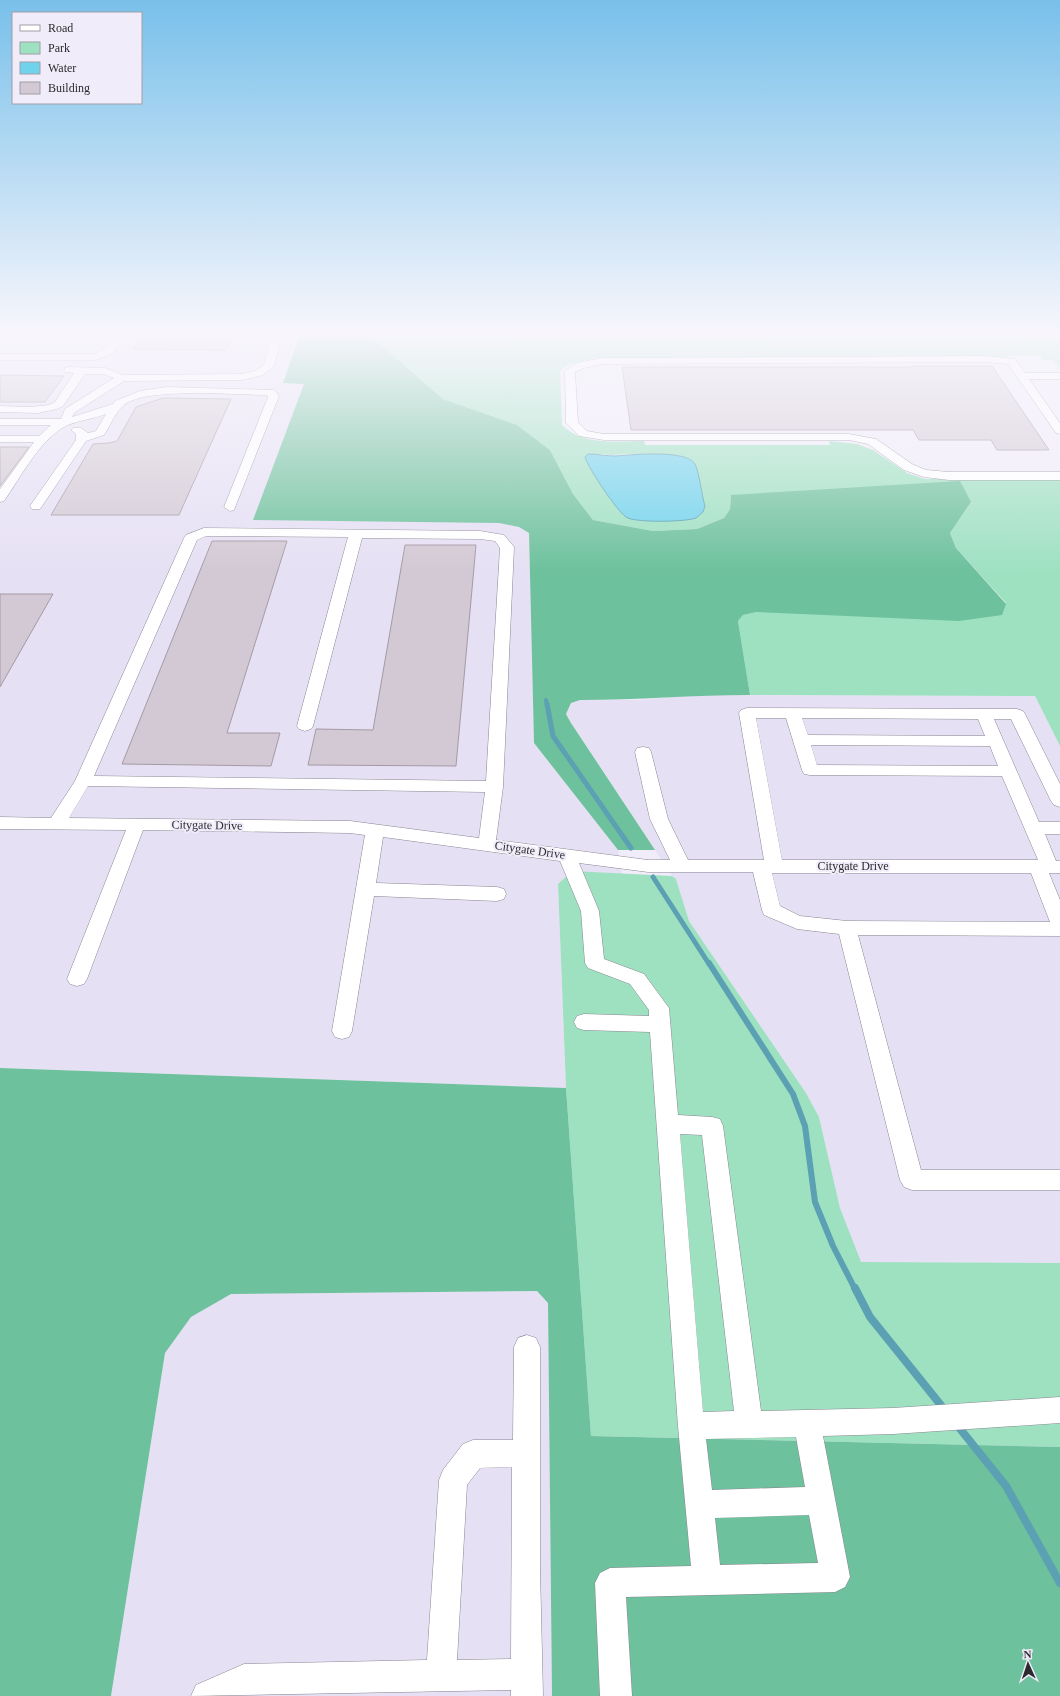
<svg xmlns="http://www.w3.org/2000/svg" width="1060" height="1696" font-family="Georgia,serif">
<rect width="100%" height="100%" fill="#f0ecf9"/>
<g fill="#e6e0f4">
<path d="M0,334H300L284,383L304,384L499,523L519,527L529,533L534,743L618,850L622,875L572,871L558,884L566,1088L0,1068Z"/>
<path d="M698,695L1035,696L1060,746V1263L860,1262L840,1208L819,1117L806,1093L689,921L676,879L672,876L571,723L566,714L571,703L580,700H639Z"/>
<path d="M537,1291L548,1303L552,1696H111L165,1353L191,1317L231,1294Z"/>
</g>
<g fill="#9ee1c1" fill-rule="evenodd">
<path d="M371,334H1054L1060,342V368L1053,360H1043L1040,356H1008L1009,359L987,356H902L858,359L595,358L567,365L560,371L562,425C583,446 617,441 644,441L645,445H830L829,441L857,444L873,450L907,473L925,479H1060V746L1035,696L750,695L738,621L743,615L757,612L1006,603L956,548L950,533L971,502L731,495L730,509L724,518L697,529L653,531L593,520L573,494L550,450L517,425L443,399L375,340ZM603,454C612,456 619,454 628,454C648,454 668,454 687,458L606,492L585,457Z"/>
<path d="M572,871L672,876L676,879L689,921L806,1093L819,1117L840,1208L861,1262L1060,1263V1447L591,1436L566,1088L558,884Z"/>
</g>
<g fill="#6dc19c">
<path d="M300,334H371L375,340L443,399L517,425L550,450L573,494L593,520L653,531L697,529L724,518L730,509L731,495L960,481L971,502L950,533L956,548L1006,604L1002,615L959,621L757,612L743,615L738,621L750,695C693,695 637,700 580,700L571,703L566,714L571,723L655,850H618L534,743L529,533L519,527L499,523L253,520L304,384L283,383Z"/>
<path d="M0,1068L566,1088L591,1436L1060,1447V1696H552L548,1303L537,1291L231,1294L191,1317L165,1353L111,1696H0Z"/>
</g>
<path fill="#70d3ec" stroke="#5ca0b3" d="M588,454C597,454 606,456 615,456C631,455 686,449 695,464C699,471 702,497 705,506L703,512C701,514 698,516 696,518C686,522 634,523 626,517C617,511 588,468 585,457Z"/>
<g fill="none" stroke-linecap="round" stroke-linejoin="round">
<path stroke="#5ca0b3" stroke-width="4" d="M546,700L547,705"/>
<g stroke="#5ca0b3" stroke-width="5">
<path d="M547,704L553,736L631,848"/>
<path d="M653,877L709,964"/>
</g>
<path stroke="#5ca0b3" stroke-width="6" d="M709,963L793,1094L805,1126L815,1202L833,1246L855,1289"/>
<g stroke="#5ca0b3" stroke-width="8">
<path d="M855,1288L870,1317L944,1409"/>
<path d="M957,1425L1006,1486L1060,1583"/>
</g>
</g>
<g fill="#d3c9d4" stroke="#a39aa4">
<path d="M142,334H233L226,350L133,349Z"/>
<path d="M911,366H992L1049,450H997L991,440H919L913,430H631L622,367H912Z"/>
<path d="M0,375L64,376L45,402H0Z"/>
<path d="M163,398L231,399L179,515H51L93,444L109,443L117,441L136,407Z"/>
<path d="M0,447H29L0,486Z"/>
<path d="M212,541H287L227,733H280L271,766L122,764Z"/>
<path d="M405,545H476L456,766L308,765L316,729L373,730Z"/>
<path d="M0,594H53L0,687Z"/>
</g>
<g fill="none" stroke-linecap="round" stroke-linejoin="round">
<g stroke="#898691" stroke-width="1">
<g id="minor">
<path d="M114,334H124L113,353L96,360H0V354H94L105,349Z"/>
<path d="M272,334H282L274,366L263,375L242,380L124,381L74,413L72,417L113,404L115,401L140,391L166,387L274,390L279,396L234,510L230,511L224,507L268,397L267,395C237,395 145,387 124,405C116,411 110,426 104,435L86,441L40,509H32L30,506L76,440V434L71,430L73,428H81L88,433L96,431L106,414C94,419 79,420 68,425C41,437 21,477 4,501L0,502V489L34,442H0V436H39L51,425H0V419H61L65,409L114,378L103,374H85L63,406L57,409L38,413L0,412V406L30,407L49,405L55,402L74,373L65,372L64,370L65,368L69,367L105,368L123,375L242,374L255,371L264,365Z"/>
<path d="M983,356L1015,359L1025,373H1060V379H1029L1060,423V434L1056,433L1008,364L983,362L602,364L584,368L575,372L578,422L587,431L604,434H849L876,439L912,464L926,470L949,472H1060V480H949L924,477L904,470L868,444L849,440H604L579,436L566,423L565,371L577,363L602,358Z"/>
<path d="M204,528L480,531L504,535L514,547L503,787L496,840L648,860H670L650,819L635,752L637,748L643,747L649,748L651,752L668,819L688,860H764L739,713L741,710L747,708L1017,709L1023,711L1025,714L1060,784V807L1054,805L1051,801L1011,719H994L1039,822H1060V834H1045L1056,861H1060V873H1049L1060,900V936L858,935L921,1170H1060V1190H912L904,1187L900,1180L839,934L797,929L764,915L762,910L753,872H648L579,863L599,911L604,959L644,974L669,1008L678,1115L712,1117L720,1119L723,1126L761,1411L893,1408L1060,1397V1423L893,1434L823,1436L850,1577L845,1587L835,1592L626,1597L632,1696H600L595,1583L600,1573L610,1568L691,1566L678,1426L650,1032L584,1030L577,1028L574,1022L577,1016L584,1014L649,1016V1010L630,984L588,968L585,963L581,911L560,861L383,837L376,883L497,887L504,889L506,894L504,899L497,901L374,896L352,1031L349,1037L342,1039L335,1037L332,1031L365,835L350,833L143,830L87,979L84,984L77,986L70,984L67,979L126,830L0,829V817L51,818L75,781L184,538L186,535ZM206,536L348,537L297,726L299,729L305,731L311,729L313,726L362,538L480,539L495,541L500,548L486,781L94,776L197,540ZM756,718H786L802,770L804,774L810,775L1002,776L1038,860H782ZM802,718L978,719L985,736L808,735ZM811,745L990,746L998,766L817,765ZM88,786L485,792L479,838L350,821L69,818ZM772,873H1031L1050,922L847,921L800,916L780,906ZM680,1134L702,1135L734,1411L703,1412ZM796,1437L805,1487L712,1490L706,1439ZM809,1515L818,1563L720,1565L715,1518Z"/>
<path d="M527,1335L536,1338L540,1347V1569L543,1696H511V1690L191,1696L196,1685L244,1664L427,1660L439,1480L443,1470L463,1444L473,1440H513L514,1347L518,1338ZM512,1467L511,1659L457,1660L467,1485L480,1468Z"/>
</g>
</g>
<use href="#minor" fill="#fff" fill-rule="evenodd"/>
</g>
<linearGradient id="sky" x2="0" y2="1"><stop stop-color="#78c0ea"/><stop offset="0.58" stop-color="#f8f6fc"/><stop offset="1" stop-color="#f8f6fc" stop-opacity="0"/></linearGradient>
<rect width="1060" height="572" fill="url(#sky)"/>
<g text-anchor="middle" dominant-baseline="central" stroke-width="4" stroke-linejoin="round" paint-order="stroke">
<g font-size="12" fill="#2c2a2f" stroke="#f0ecf9">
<text transform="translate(207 825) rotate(1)">Citygate Drive</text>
<text transform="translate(530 850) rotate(8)">Citygate Drive</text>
<text x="853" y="866">Citygate Drive</text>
</g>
</g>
<rect x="12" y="12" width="130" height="92" fill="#f0ecf9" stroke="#a29ea8"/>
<rect x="20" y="25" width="20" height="6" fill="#ffffff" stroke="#a29ea8"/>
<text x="48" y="32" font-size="12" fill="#2c2a2f">Road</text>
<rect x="20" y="42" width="20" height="12" fill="#9ee1c1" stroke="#a29ea8"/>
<text x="48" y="52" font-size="12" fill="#2c2a2f">Park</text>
<rect x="20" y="62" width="20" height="12" fill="#70d3ec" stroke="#a29ea8"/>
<text x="48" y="72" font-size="12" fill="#2c2a2f">Water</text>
<rect x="20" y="82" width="20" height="12" fill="#d3c9d4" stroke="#a29ea8"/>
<text x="48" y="92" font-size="12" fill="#2c2a2f">Building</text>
<g transform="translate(1028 1664) rotate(357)" stroke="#f0ecf9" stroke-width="3" paint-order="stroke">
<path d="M0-3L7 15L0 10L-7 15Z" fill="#2c2a2f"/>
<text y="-6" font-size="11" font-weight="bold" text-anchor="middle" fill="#2c2a2f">N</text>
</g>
</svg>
